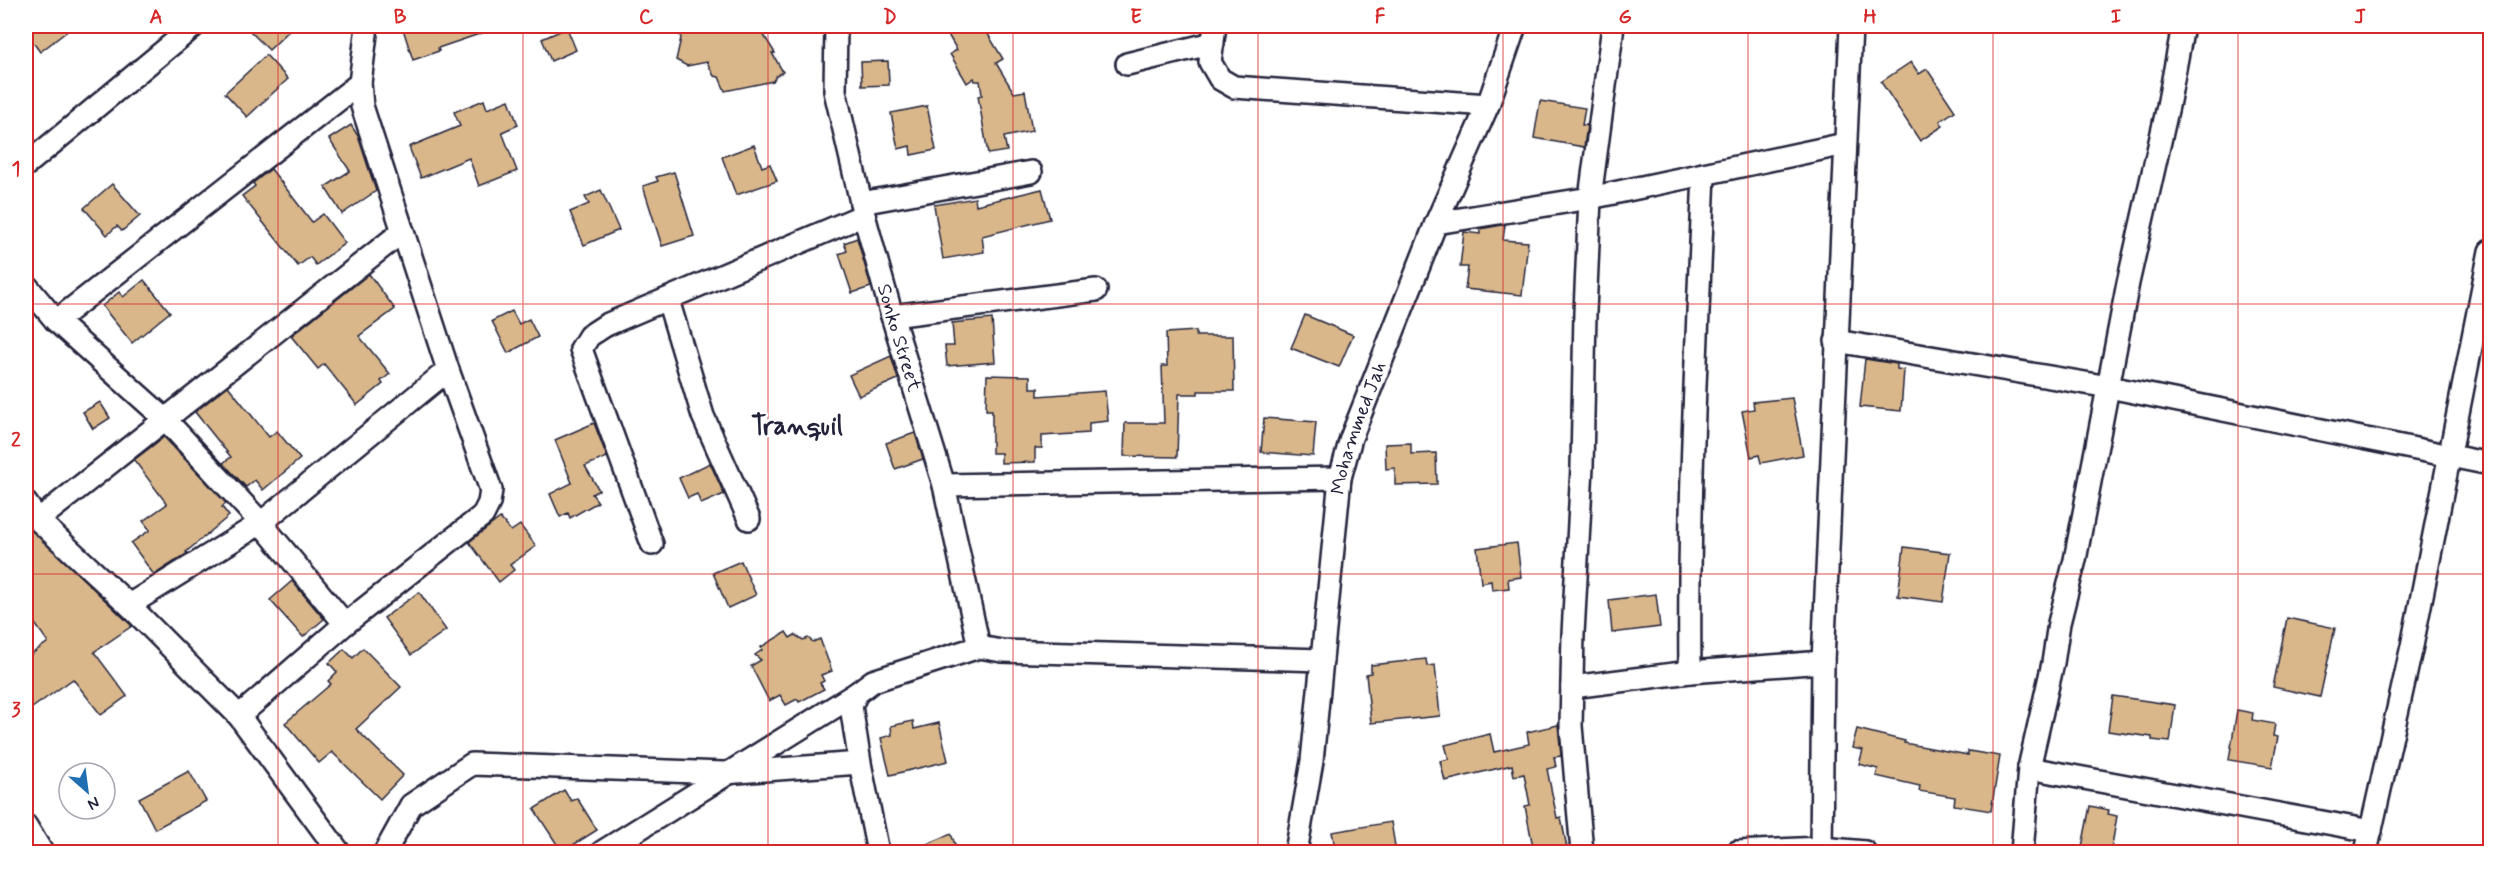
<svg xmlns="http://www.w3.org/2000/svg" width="2516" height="878" font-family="Mynerve,sans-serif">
<rect width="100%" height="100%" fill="#fff"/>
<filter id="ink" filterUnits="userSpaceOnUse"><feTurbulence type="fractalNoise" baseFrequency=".0167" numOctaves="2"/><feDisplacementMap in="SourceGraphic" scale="12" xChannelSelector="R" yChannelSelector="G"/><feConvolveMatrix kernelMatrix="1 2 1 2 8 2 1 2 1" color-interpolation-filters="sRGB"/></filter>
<g filter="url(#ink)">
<g fill="#d9b78b" stroke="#22223b" stroke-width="1.5">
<path d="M26,26H74L40,52L26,33Z"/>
<path d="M245,26H294L269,50Z"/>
<path d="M402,26H496L497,28L438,48L439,51L413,60Z"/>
<path d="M677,26H758L775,53H772L783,72L776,76L773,81L725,91L719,77L714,76L707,62L687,66L676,60L681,38Z"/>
<path d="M959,26H983L1003,59L996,63L1014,93L1025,91L1032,131L1004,137L1007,151L988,154L978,96L982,95L980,81H975L974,78L967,83L950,54L957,50L947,33Z"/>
<path d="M567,28L576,50L551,61L542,39Z"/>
<path d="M266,55L288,79L247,117L225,93Z"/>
<path d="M888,61L889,85L862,86L861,62Z"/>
<path d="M1911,62L1919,74L1927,69L1955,111L1940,121L1943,126L1920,141L1881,82Z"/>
<path d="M484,100L487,109L509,100L518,125L502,132L517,171L479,186L469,158L421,178L409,147L460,126L454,112Z"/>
<path d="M1540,101L1585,108L1582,125H1587L1584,147L1534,138Z"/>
<path d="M927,106L936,150L911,155L910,146L898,149L891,113Z"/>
<path d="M351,125L358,136L376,191L342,214L325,187L350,171L329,139Z"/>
<path d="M754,145L762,167L770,164L777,181L736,195L722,157Z"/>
<path d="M271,169L312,222L323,214L345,243L316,265L310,257L298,266L242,196L255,186L253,183Z"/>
<path d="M674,172L694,236L662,246L643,186L658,181L656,177Z"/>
<path d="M112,184L140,216L122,231L117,226L107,235L84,208Z"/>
<path d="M1042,189L1050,219L982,236L984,252L943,259L934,205L975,198L976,205Z"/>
<path d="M601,190L619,230L584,245L570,212L589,204L585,197Z"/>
<path d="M1502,225H1505L1503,240L1528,242L1522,295L1465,289L1468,267H1460L1464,232L1480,234V229Z"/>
<path d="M857,238L871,287L852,293L839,254L847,251L844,243Z"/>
<path d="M369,274L395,309L359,336L390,374L381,381L383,384L357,405L324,364L318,369L291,336Z"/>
<path d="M144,280L170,312L132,343L102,306L119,292L123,297Z"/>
<path d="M512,311L519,324L529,319L538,337L508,353L492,321Z"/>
<path d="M1305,315L1353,335L1339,367L1291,348Z"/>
<path d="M992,319L995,362L947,366L945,346H954L952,323Z"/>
<path d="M1196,331V336H1233L1234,391H1198V394H1179L1177,457L1124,456L1125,423H1164L1162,366H1167L1166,333Z"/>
<path d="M891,356L898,379L859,396L849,375Z"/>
<path d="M1865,359L1897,364V369L1904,370L1901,411L1860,407Z"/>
<path d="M987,375L1030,376V388H1038V396L1105,391L1108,421L1089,423V433L1042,436V448H1035V462L1001,463V453H992V410H986Z"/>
<path d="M228,386L269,437L277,431L300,459L263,490L255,480L246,487L223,463L231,457L195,412Z"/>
<path d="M1792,398L1803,455L1761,463L1759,455L1751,457L1742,411L1754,409L1753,402Z"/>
<path d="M100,402L110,418L93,429L83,412Z"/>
<path d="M1264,418L1316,422L1313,456L1261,452Z"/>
<path d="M594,423L607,457L585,466L599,490L592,494L598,502L570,518L568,513L560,517L550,494L572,483L555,440Z"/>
<path d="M915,433L923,459L895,469L886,443Z"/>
<path d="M164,437L226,503L222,507L229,516L186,552L188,553L154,575L131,543L150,530L143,521L167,504L134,460Z"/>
<path d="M1411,443V454L1436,453L1437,484L1395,485V468L1386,469L1385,444Z"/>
<path d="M710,463L724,494L701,504L697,494L688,498L679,478Z"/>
<path d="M500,518L511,531L520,525L536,546L510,565L514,570L499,582L469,542Z"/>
<path d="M26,524L132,626L94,652L127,696L101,715L73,679L32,708L26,698V658L48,642L26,611Z"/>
<path d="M1517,543L1521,577L1508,579L1509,588L1492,590L1491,581L1481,583L1477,548Z"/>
<path d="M1904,547L1950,553L1943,602L1898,596Z"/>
<path d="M741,561L756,595L728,608L713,573Z"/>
<path d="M292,581L324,619L303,637L270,600Z"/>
<path d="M419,592L446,630L411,655L384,618Z"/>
<path d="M1656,594L1660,627L1612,633L1609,600Z"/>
<path d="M2287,618L2335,628L2320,697L2273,687Z"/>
<path d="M786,632L790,638L795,635L803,640L808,638L813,642L820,639L832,671L821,675L824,681L820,683L824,689L799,702L797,699L786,705L780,695L769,701L751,666L761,660L755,655L762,650L761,647Z"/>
<path d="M363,648L401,687L356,729L403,775L380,799L332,752L319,763L285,723L331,684L328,681L337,672L329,663L344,649L353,658Z"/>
<path d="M1426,659L1427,666L1435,665L1440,716L1371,723L1366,674L1371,673V665Z"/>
<path d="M2113,696L2175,705L2170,742L2152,740V737L2108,731Z"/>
<path d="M2237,710L2253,713L2252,720L2275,724L2273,736L2278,737L2272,767L2229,760Z"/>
<path d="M913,721L914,729L939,723L948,761L890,775L881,738L892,735L891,726Z"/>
<path d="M1558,725L1561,756L1554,757L1556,767L1547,769L1557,818L1561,817L1567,848L1534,852L1525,806L1530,805L1524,774L1514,776L1512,765L1445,781L1440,761L1449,759L1445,745L1490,734L1494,752L1529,744L1527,732Z"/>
<path d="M1857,729L1905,741L1904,743L1968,755V751L2000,756L1991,811L1954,805L1955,797L1919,791L1920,786L1876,776L1878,769L1859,764L1863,750L1852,748Z"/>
<path d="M189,771L206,801L155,829L139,798Z"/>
<path d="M564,790L571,801L577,798L597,830L562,852L534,809Z"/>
<path d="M2090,806L2109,810L2108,814L2117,816L2111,851L2104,849L2103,852H2081Z"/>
<path d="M1391,822L1396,852H1336L1332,832Z"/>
<path d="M951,834L958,852H908Z"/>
</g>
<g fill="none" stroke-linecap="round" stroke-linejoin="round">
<g stroke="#22223b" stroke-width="26">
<g id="minor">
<path id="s1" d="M836,26L835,91L864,215L892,316L944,485L979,647"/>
<path d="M1215,26L1210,62L1220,79L1234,87L1488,105"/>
<path d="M1127,64L1213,43"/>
<path d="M26,165L194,26"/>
<path d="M861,203L1031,172"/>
<path d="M1436,223L1590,198L1845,144"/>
<path d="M26,285L56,321L165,419L261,523L345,624"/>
<path d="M668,300L703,416L749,519"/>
<path d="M892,316L1096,290"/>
<path d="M56,321L360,83"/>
<path d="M1836,341L2109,387L2490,464"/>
<path d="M944,485L1340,478"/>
<path d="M26,503L38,520L129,605L239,716L339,852"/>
<path d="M38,520L403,231"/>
<path d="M652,544L581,349L589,336L606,325L864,215"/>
<path d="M129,605L261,523L448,370"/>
<path d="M1690,672C1688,506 1697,340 1704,174"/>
<path d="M1572,687L1690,672L1823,662"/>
<path d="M239,716L345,624L483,515L489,503L491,490L448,370L362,106L360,83L367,26"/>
<path d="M2029,768L2371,831"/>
<path d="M26,826L42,852"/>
<path d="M385,852L411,805L472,764L724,773L860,763"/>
<path d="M602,852L857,693"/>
<path d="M878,852L860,763L851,706L857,693L873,681L979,647L1002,651L1322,660"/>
<path id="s2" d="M1296,852L1312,761L1340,478L1351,438L1436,223L1488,105L1515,26"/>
<path d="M1582,852L1571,726L1573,634L1582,467L1585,312L1590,198L1613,26"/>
<path d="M1737,852L1821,848L1865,852"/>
<path d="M1821,852L1823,662L1851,26"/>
<path d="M2022,852L2029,768L2053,663L2059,623L2075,560L2128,283L2168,106L2183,26"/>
<path d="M2366,852L2412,646L2490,251"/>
</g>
</g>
<use href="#minor" stroke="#fff" stroke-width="21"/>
</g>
</g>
<path fill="none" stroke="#d62828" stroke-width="1.5" stroke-opacity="0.55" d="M278,26V852M523,26V852M768,26V852M1013,26V852M1258,26V852M1503,26V852M1748,26V852M1993,26V852M2238,26V852M26,304H2490M26,574H2490"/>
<g text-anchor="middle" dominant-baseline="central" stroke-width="5" stroke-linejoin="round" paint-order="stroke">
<g font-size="20" fill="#22223b" stroke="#fff">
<text stroke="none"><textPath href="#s1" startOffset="320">Sonko Street</textPath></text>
<text stroke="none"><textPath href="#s2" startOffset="430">Mohammed Jah</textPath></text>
</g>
<g font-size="26" font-weight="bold" fill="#22223b" stroke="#fff">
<text x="797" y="427">Tranquil</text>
</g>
</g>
<rect width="2516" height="878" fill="none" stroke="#fff" stroke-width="66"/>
<g transform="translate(87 791) rotate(152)"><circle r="28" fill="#ffffff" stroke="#a7a7b1" stroke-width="1.5"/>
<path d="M0-4.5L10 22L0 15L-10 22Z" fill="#1f6fb2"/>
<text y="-9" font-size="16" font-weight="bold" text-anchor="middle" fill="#22223b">N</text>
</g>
<rect x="33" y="33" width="2450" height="812" fill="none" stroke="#d62828" stroke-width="2"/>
<g font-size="20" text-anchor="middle" font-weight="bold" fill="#d62828">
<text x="156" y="23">A</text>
<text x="400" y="23">B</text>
<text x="646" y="23">C</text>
<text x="890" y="23">D</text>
<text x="1136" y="23">E</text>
<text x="1380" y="23">F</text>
<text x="1625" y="23">G</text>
<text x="1870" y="23">H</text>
<text x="2116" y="23">I</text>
<text x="2360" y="23">J</text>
<text x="16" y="175">1</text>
<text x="16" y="446">2</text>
<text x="16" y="716">3</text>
</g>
</svg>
